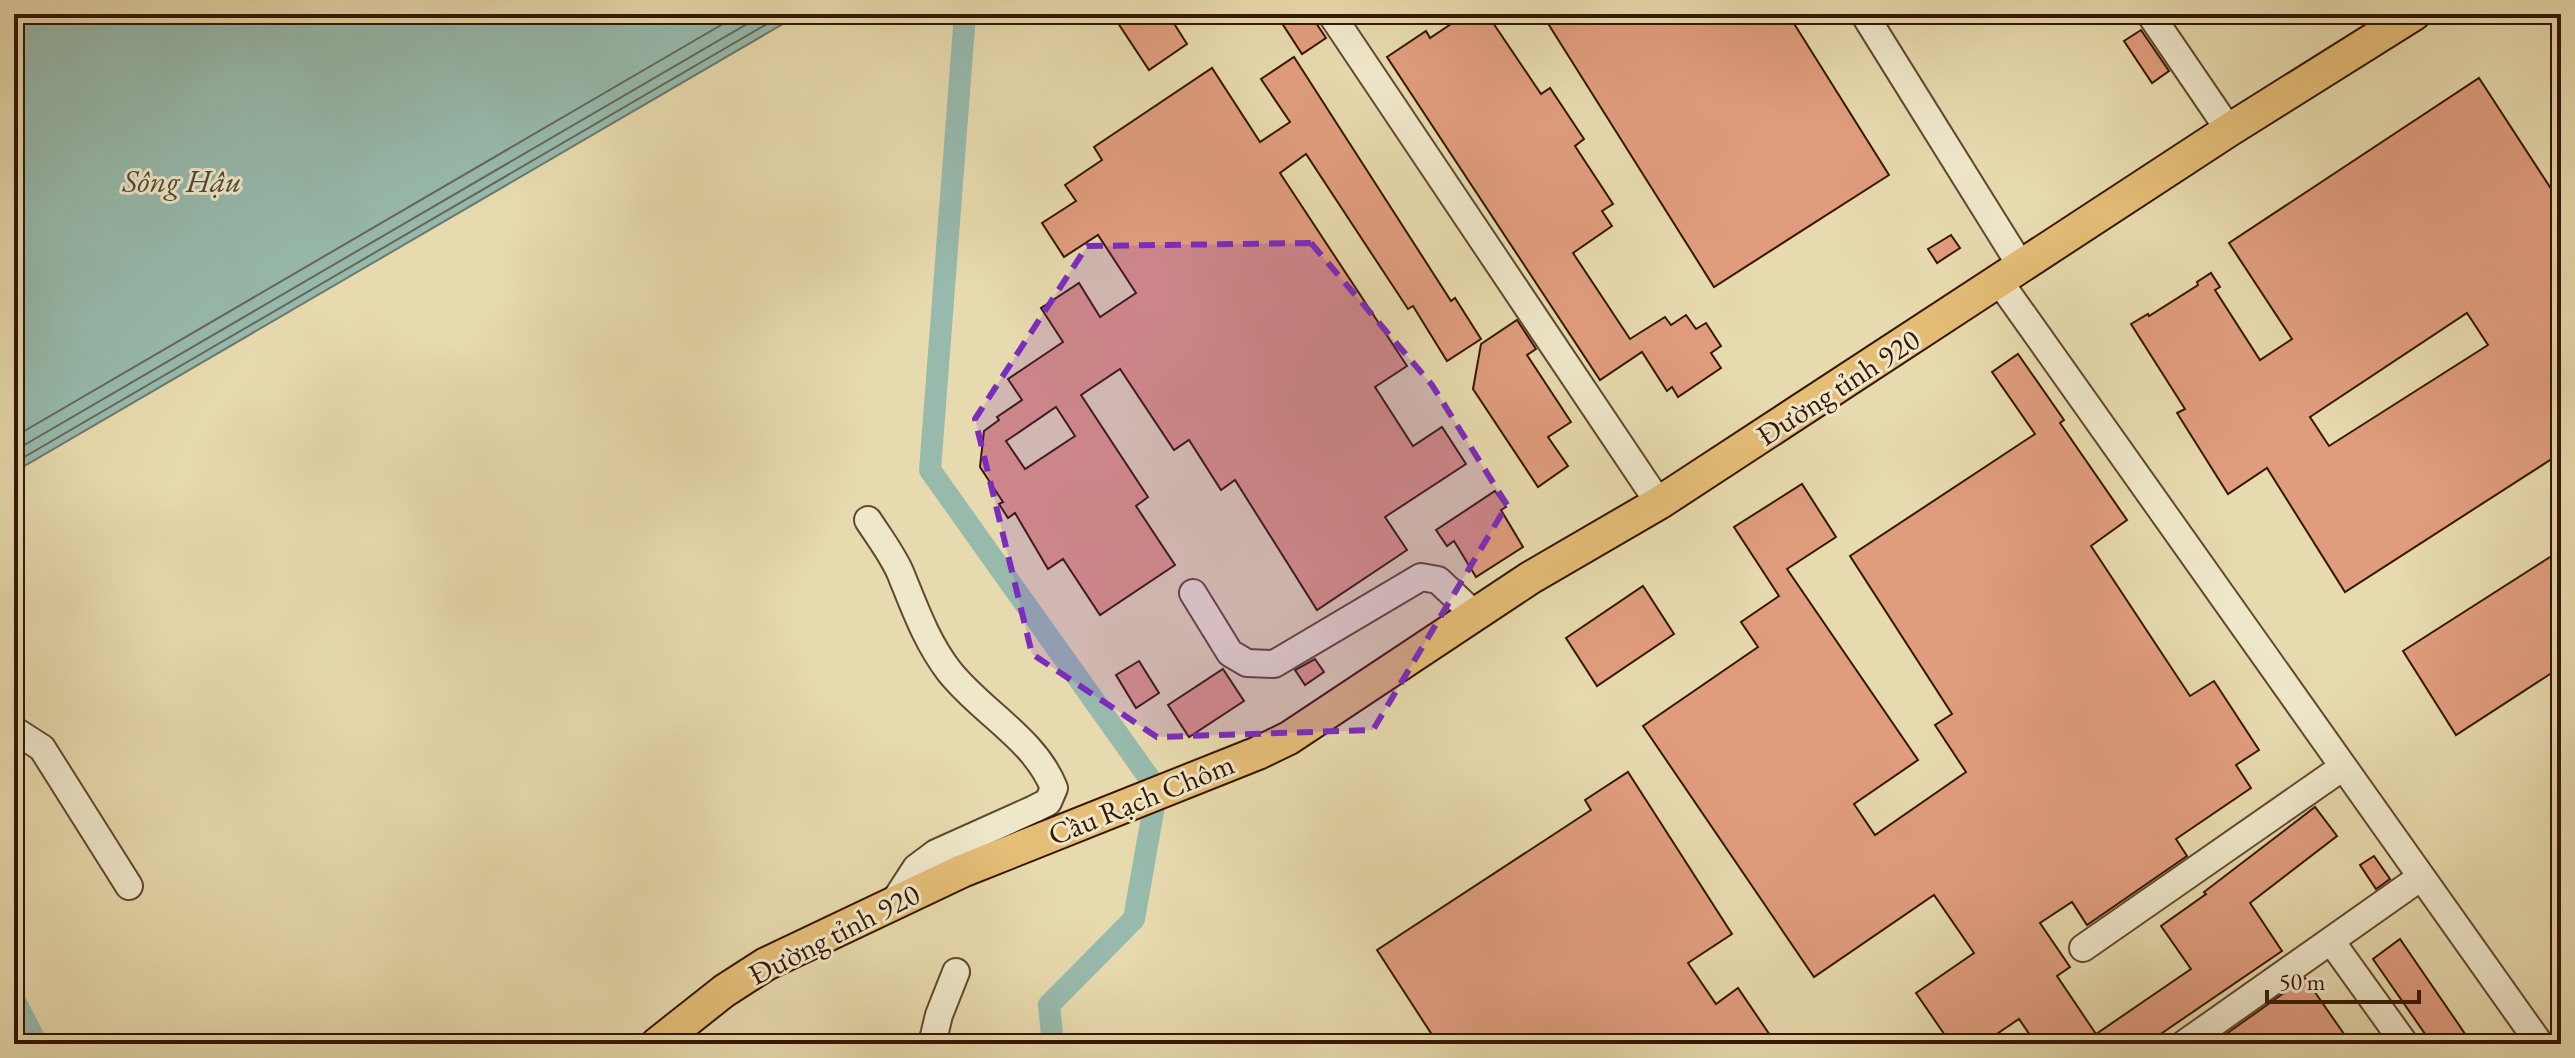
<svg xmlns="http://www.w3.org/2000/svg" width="2575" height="1058" font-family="'EB Garamond',serif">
<rect width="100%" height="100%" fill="#e7daae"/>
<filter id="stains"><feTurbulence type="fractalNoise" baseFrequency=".0025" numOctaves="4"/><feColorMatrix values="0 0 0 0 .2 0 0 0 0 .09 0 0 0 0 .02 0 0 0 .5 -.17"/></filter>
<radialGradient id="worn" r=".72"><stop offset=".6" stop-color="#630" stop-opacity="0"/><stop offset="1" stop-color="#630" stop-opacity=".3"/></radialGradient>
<path fill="#97baad" stroke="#707969" stroke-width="2" d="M14,14H800L14,472Z"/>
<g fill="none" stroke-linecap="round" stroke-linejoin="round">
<g stroke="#666858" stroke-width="2">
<path d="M14,437L740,14"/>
<path d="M14,451L764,14"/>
<path d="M14,463L784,14"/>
</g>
<g stroke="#97baad" stroke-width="22">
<path d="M965,14L930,470L1157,789L1134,919L1049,1005L1053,1044"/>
<path d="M14,999L37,1044"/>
</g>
</g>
<g fill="#e09d7e" stroke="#351702" stroke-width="2" fill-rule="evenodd">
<path d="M1112,14H1168L1187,44L1149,70Z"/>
<path d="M1276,14H1310L1326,38L1302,54Z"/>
<path d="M1466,14H1487L1541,94L1550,88L1584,139L1575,146L1613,204L1602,211L1612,226L1573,253L1630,339L1665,317L1671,325L1686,315L1696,329L1706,323L1721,346L1711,353L1721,368L1678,397L1672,387L1667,391L1642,352L1600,380L1387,57L1426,31L1430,38Z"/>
<path d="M1542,14H1788L1889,175L1714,287Z"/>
<path d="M2141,30L2169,71L2152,83L2124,41Z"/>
<path d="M1294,57L1451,301L1455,298L1481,339L1447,361L1413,306L1408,309L1306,154L1280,173L1407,366L1375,387L1413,446L1442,427L1466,464L1385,517L1407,550L1317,610L1235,480L1221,490L1189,440L1174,450L1120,369L1081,395L1148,497L1136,506L1175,565L1100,615L1063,559L1048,569L1015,513L1008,518L999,504L1003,502L980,467L984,431L999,420L997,417L1022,400L1008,379L1063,342L1041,308L1079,283L1100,317L1136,293L1098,235L1064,257L1042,223L1076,201L1065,185L1102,160L1094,147L1212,68L1260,142L1290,122L1261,79ZM1056,407L1075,436L1025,469L1006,441Z"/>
<path d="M2479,78L2561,204V453L2345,592L2267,468L2228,494L2177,413L2185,409L2131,324L2148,314L2149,316L2198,285L2197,282L2211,273L2220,287L2215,290L2260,360L2292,339L2229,243ZM2467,313L2488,345L2329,446L2310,417Z"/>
<path d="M1951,235L1960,248L1937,263L1928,249Z"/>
<path d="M1517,320L1536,349L1527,355L1571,422L1548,437L1568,466L1538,487L1473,389L1481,344Z"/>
<path d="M2018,354L2064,420L2060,423L2127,520L2091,546L2190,696L2214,681L2259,750L2236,765L2251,788L2176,839L2187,856L2087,925L2072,902L2040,923L2070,967L2057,976L2096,1034L2191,969L2161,926L2206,894L2204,892L2315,807L2337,836L2250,903L2282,951L2146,1044H2036L2019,1019L1982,1044H1951L1916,993L1974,953L1934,895L1814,977L1643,726L1758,647L1741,622L1779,596L1734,527L1802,484L1836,537L1787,569L1918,760L1854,804L1875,835L1966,772L1935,725L1952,714L1850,556L2035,434L1992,372Z"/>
<path d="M1495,491L1506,507L1501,510L1523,547L1476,577L1454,541L1447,546L1436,530Z"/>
<path d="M2561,550V667L2456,735L2403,651Z"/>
<path d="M1643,586L1674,634L1597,686L1566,638Z"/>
<path d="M1315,659L1324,672L1305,685L1295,670Z"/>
<path d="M1139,661L1159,693L1136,708L1116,675Z"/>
<path d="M1223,669L1244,701L1189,737L1168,705Z"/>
<path d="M1628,772L1732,934L1688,963L1716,1004L1738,988L1776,1044H1438L1377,950L1591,810L1585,800Z"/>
<path d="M2374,856L2390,879L2376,889L2360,865Z"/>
<path d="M2400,939L2472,1044H2432L2373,959Z"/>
<path d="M2305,978L2351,1044H2212Z"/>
</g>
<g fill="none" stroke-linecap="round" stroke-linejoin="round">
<g stroke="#62482d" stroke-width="30">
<g id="minor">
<path d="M1331,14L1659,503"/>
<path d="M1864,14L2021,266"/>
<path d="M2150,14L2229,130"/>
<path d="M1999,281L2540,1044"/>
<path d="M868,520C879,537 892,554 900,572C914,606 926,641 949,671C981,712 1034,738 1054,788L1048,802L1034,809L936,853L916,868L892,905"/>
<path d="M1193,593L1230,653L1247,663L1274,664L1421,577L1438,580L1474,614"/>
<path d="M14,730L42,748L129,886"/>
<path d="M2331,941L2405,1044"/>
<path d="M2083,948L2343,767"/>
<path d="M932,1044L939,1015L956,972"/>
<path d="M2184,1044L2421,877"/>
</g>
</g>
<g stroke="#351702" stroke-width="36">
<path id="major" d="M657,1044L724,991L766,964L962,871L1258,753L1289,738L1530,578L1659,503L2229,130L2414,14"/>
</g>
<use href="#minor" stroke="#efe7ca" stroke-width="26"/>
<use href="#major" stroke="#e4bd77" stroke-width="32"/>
</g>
<path fill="#7b2cbf" fill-opacity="0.2" stroke="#7b2cbf" stroke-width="6" stroke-dasharray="16 10" stroke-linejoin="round" d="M1311,243L1432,385L1507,505L1373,730L1157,737L1032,654L975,419L1087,246Z"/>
<g text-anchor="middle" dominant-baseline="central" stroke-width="6" stroke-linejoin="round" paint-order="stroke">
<g font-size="30" fill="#351702" stroke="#efe7ca">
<text transform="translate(1838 387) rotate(-33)">Đường tỉnh 920</text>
<text transform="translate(1141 799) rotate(-22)">Cầu Rạch Chôm</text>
<text transform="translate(834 934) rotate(-27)">Đường tỉnh 920</text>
</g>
<g font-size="32" font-style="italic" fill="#524835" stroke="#efe7ca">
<text x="182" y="181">Sông Hậu</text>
</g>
</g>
<rect width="2575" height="1058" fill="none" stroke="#e7daae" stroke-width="48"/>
<rect x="16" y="16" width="2543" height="1026" fill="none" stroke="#351702" stroke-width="4"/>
<rect x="24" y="24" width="2527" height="1010" fill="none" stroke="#351702" stroke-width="2"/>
<path d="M2267 990v12h152v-12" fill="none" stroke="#351702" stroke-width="4"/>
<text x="2279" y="990" font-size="24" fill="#351702" stroke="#efe7ca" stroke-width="6" paint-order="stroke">50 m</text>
<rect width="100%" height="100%" filter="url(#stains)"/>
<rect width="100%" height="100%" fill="url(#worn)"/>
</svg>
